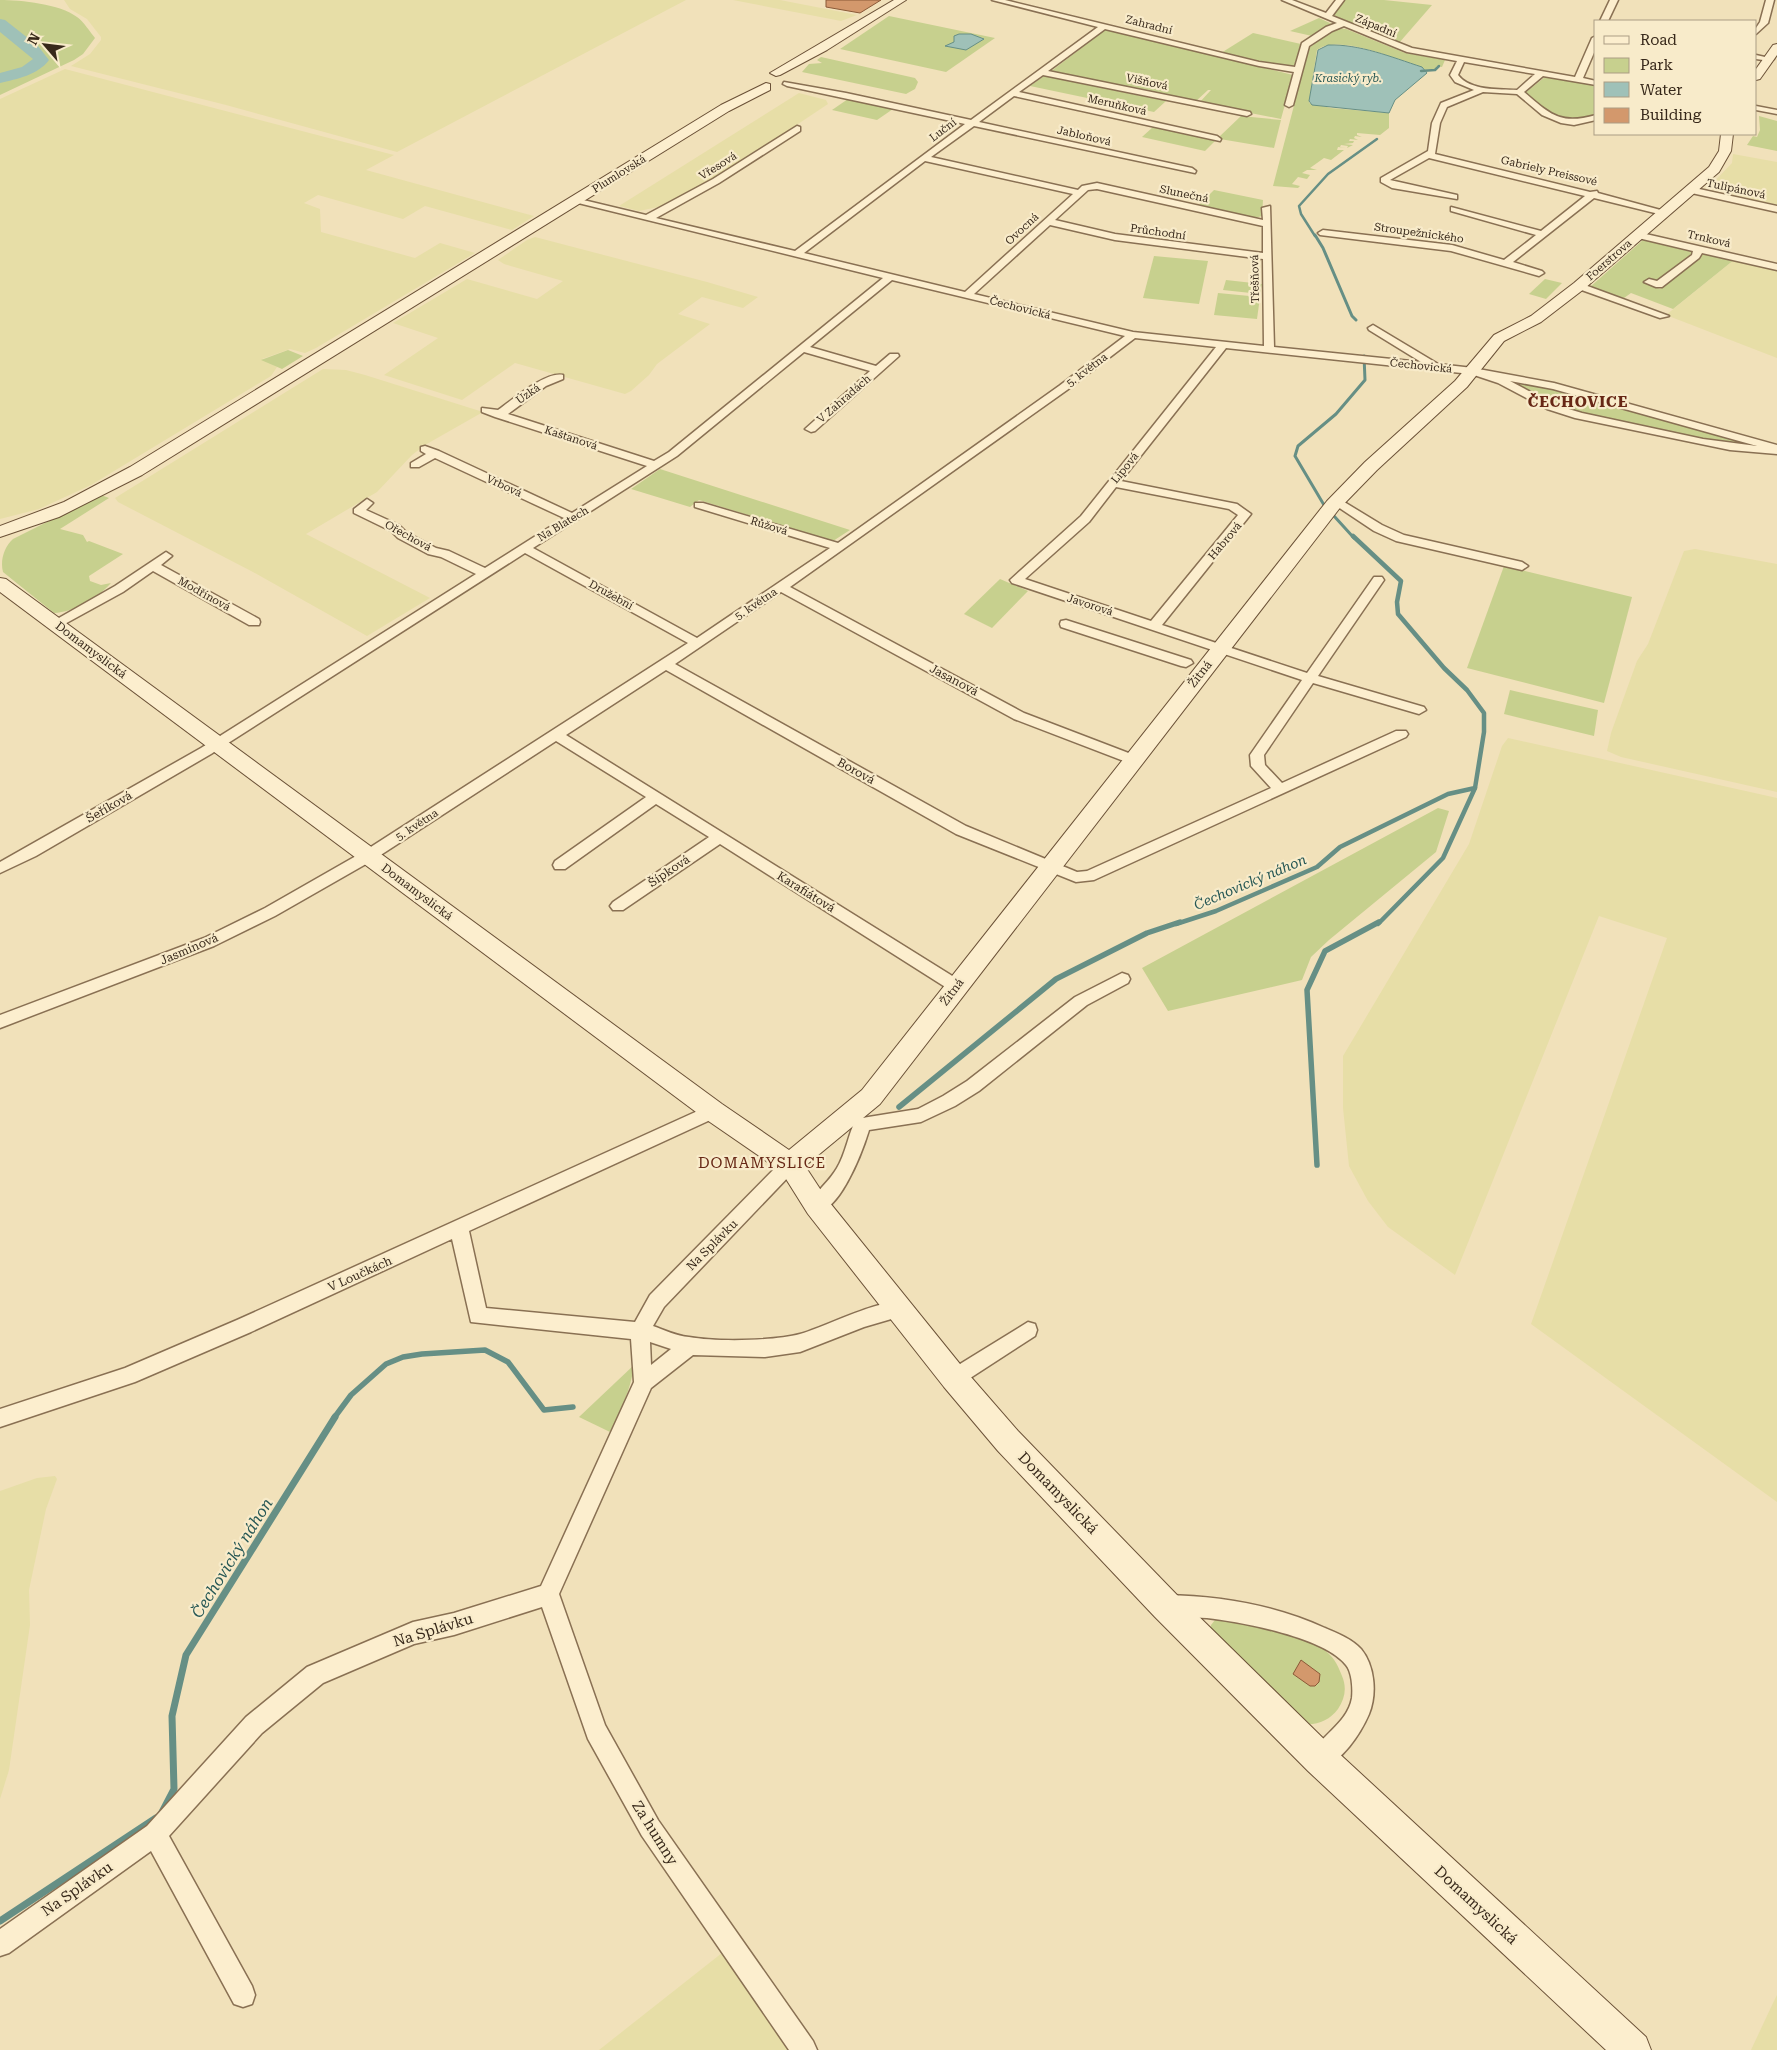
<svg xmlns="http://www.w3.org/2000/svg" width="1777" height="2050" font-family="'Roboto Serif',serif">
<rect width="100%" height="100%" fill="#f1e1ba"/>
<g fill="#e7dea7">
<path d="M64,0H686L397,152L226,105L71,66L90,54L101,40V37L87,19L70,9Z"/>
<path d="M733,0H780L857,15L841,21Z"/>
<path d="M65,69L390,154L394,155L366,170L534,216L512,230L425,206L403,219L318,195L304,203L320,209L321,232L415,258L440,243L475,253L316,348L305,353L290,349L262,359L277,367L271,376L91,485L39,509L0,519V99Z"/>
<path d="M799,93L826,100L828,104L750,156L699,188L663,206L639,211L619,206Z"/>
<path d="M1733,154L1777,162V205L1712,189L1711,185L1732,163Z"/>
<path d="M535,237L707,282L758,297L743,308L702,297L678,314L710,324L657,364L649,375L631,391L625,394L515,363L462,400L384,375L438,338L393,323L467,279L537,299L563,281L504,264L498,260L527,240Z"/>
<path d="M1735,259L1777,268V358L1666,315Z"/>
<path d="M323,369L346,370L365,375L483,412L425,445L412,455L377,492L306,534L430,598L367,636L253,572L118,502L115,498Z"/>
<path d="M1695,549L1777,564V792L1621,757L1607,751L1611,733L1637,661L1648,644L1684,551Z"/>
<path d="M1508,738L1777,798V1502L1531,1324L1667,938L1599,916L1455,1275L1388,1227L1368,1201L1349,1166L1343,1108V1056L1469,844L1502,746Z"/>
<path d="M55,1476L57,1479L46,1509L29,1590L30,1625L9,1770L0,1799V1491L37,1478Z"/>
<path d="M727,1949L795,2050H599Z"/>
<path d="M1777,1995V2050H1751L1773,2003Z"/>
</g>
<g fill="#c7d08e">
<path d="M0,0C21,0 60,4 77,17C84,22 90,32 95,38L83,54L74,60L0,95Z"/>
<path d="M1343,0H1384L1432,5L1399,43L1333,15Z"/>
<path d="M889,16L995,38L946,72L840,49Z"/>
<path d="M1319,18L1332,24L1312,36L1290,31Z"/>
<path d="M1338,28L1346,29L1405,53L1445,60L1442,67L1437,66L1435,69L1425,70L1421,67C1399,60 1337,33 1317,50L1309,103L1331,108L1389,113V128L1380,135L1357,133V135L1362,137L1355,136L1354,138L1358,140L1350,139L1349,141H1354L1353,143L1344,144L1353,145L1347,148L1348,146L1341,145L1340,147L1346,148L1338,147L1337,150H1344L1331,160L1324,158L1310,168L1317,170H1307L1302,173L1310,175L1307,179L1298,177L1292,184L1300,186L1298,188L1273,186L1309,48L1332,30Z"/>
<path d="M1105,30H1112L1293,75L1281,119L1199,103L1211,90H1208L1195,102L1050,72Z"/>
<path d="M1253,33L1301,44L1294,66L1267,64L1221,53Z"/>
<path d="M821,57L915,78L918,82L915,89L906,94L802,72L809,64L822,63L817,60Z"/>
<path d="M1044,76L1166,101L1154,112L1030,86Z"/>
<path d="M1545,77L1596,85V115C1565,130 1547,112 1525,93Z"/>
<path d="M848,99L893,109L877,120L832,110Z"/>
<path d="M1241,116L1281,120L1274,148L1220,139L1219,137Z"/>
<path d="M1759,116L1777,121V151L1747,145L1753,136L1757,137L1760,130Z"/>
<path d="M1153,127L1215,141L1205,151L1142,137Z"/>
<path d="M1214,190L1263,200L1262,216L1255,218L1199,205Z"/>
<path d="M1643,240L1696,253L1659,282L1647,279L1643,282L1660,289L1705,253L1735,259L1673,309L1631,293L1624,298L1590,287Z"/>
<path d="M1154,256L1208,261L1199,304L1143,298Z"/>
<path d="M1545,279L1562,283L1546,299L1529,294Z"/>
<path d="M1226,280L1262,284L1260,294L1223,290Z"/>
<path d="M1218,293L1260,297L1257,319L1214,315Z"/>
<path d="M288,350L303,356L282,369L261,360Z"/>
<path d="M1504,375L1777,448L1730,447L1551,407L1502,377Z"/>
<path d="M660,469L850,530L833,541L699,500L690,507L631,489Z"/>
<path d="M101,495L109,498L60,529L83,535L87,542L89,541L123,554L89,576L90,581L101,585L111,583C98,598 74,612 54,613L3,572C0,561 4,547 13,539Z"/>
<path d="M1504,566L1632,597L1604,703L1467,668Z"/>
<path d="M1000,579L1028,591L992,628L964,614Z"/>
<path d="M1510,690L1598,710L1594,736L1504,714Z"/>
<path d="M1438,808L1449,811L1436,852L1329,940L1311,957L1302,980L1168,1011L1142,968Z"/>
<path d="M634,1365C631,1389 621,1410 610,1432L579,1417Z"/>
<path d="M1230,1617C1258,1625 1307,1633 1328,1653C1335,1659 1339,1668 1342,1676C1347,1688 1345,1698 1338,1709C1330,1720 1318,1725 1305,1724L1210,1633L1211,1625L1215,1620Z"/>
</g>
<g fill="#9fc1b8" stroke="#668f85">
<path d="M959,34H971L984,39L966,50L945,46L954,42V36Z"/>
<path d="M1328,45C1360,44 1391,57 1422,67L1427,73L1395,100L1389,113L1312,105L1309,101L1318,50Z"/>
</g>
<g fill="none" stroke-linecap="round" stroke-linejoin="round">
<g stroke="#668f85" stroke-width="2.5">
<path d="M1421,71L1435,70L1439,66"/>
<path d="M1315,236L1301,214L1299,206L1328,174L1377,139"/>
</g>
<g stroke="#668f85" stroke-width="3">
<path d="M1315,235L1323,248L1352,316L1356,320"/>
<path d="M1354,538L1324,505L1295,456L1298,446L1336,414L1365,380L1364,356"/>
</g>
<g stroke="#668f85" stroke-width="4.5">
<path d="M1176,924L1216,911L1317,867L1340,847L1448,794L1475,788L1484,732V713L1467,690L1444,668L1398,614L1397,602L1401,581L1353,536"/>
<path d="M1378,924L1443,858L1475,788"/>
</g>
<g stroke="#668f85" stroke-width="5.5">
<path d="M899,1107L1056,979L1147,933L1180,922"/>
<path d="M1317,1165L1307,990L1325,951L1379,922"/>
<path d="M334,1418L351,1395L386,1364L403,1357L422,1354L485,1350L508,1362L544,1410L573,1407"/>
</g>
<g stroke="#668f85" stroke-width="7">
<path d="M162,1812L174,1789L172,1716L186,1655L335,1417"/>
<path d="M0,1921L156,1818"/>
</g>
<path fill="#9fc1b8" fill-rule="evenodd" d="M0,19L5,20L38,46L49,60C38,75 17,79 0,83V73L22,67L33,59L0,32Z"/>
</g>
<g fill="#d3986c" stroke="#8a5937">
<path d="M826,0H881L860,13L826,7Z"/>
<path d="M1301,1660L1320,1674L1319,1682L1315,1686H1310L1293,1674Z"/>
</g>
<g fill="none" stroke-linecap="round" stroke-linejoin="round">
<g stroke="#897053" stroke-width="3">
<g id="street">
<path d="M992,0H1005L1259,62L1295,67L1302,43L1326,27L1337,23L1282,0H1292L1326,13L1336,0H1344L1332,16L1412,48L1575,77L1592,38L1596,36V48L1583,78L1596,81V85L1543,76L1524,92C1551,115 1560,125 1596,115V120L1574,125L1561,123L1542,115L1517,94L1483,92L1447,107L1440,123L1435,154L1590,192L1597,191L1598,193L1668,212L1663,215L1594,198L1513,262L1542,271L1544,273L1539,276L1451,251L1320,235L1318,233L1323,230L1452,245L1504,260L1536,235L1451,211V207L1541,231L1585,196L1429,158L1390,180L1457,195V199L1392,188L1381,182V178L1428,151L1432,123L1441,103L1474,90L1455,82L1450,75L1457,61L1407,52L1344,26L1332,31L1309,46L1293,105L1289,107L1285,105L1294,72L1259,66L1105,29L1048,71L1250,112L1251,114L1247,116L1043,75L1019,92L1217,136L1221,139L1220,141L1014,96L979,122L1192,168L1196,171L1195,173L974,126L931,157L1078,190L1082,186L1097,183L1263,220L1262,208L1270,206L1274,347L1421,362L1369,330L1368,328L1373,325L1438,364L1473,368L1554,383L1777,445V454L1730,450L1575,418L1547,409L1498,383L1471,374L1226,348L1121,481L1237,504L1251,514L1162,625L1307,673L1374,577H1382L1384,580L1318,676L1424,707L1426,710L1419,714L1313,683L1264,755L1265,765L1282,783L1396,731H1406L1408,734L1406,737L1094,880L1076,882L956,834L666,670L566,735L962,982L964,986L962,990H950L720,844L623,910H613L610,906L613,902L709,837L656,804L565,869H555L553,865L555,861L646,797L556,741L373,860L275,916L214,946L0,1028V1015L204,938L265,908L363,852L688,643L525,553L211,754L36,856L0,873V862L201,748L476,574L441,557L428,554L398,538L391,531L354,513V509L367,499L373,503L366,510L399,525L406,532L436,548L449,551L485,568L564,518L435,458L419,467H411V463L426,454L421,451V447L425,446L439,451L572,513L647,466L495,417L482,412V408L498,410C512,400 546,371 563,375V379L546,386L508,414L654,461L669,452L883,278L570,201L575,198L646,215L713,179L797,126L800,127V131L719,183L656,218L795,251L965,124L787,86L783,84L784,82L846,93L971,120L1098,27ZM1464,62L1535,74L1517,90C1499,89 1470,91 1458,75ZM925,161L1073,194L965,292L804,253ZM1097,189L1263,226V253L1115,234L1055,220L1088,190ZM1050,225L1115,240L1263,259L1264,346L1133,332L974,294ZM892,280L1125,336L1059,386L838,543L703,503H695V507L830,548L697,638L533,548L677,456L804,352L870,371L805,429L811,432L815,431L899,356L898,354H890L876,366L810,347ZM1135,338L1216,347L1081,516L1010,580L1012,583L1302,680L1250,755L1251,766L1271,788L1087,871L1077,872L966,826L675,664L781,592L1014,719L1129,763H1139L1141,760L1139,757L1024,713L790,587L1067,390ZM1510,381L1553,389L1757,446L1703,439L1582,413L1555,405ZM1116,487L1229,509L1238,515L1151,621L1025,579L1089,522Z"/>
<path d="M1610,0H1618L1608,21H1600Z"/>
<path d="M1766,0H1774L1768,23L1756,34V28L1760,22Z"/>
<path d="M1756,55L1774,59L1770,61L1756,59Z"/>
<path d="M1756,106L1777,110V114L1756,110Z"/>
<path d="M1690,187L1777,206V212L1687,192L1686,190Z"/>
<path d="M1637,232L1777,264V270L1702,253L1699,258L1662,287H1656L1644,282L1649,279L1657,281L1692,255L1693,251L1634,237V233Z"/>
<path d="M1576,284H1582L1669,316L1660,318L1576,288Z"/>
<path d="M1336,497L1382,525L1404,535L1522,562L1528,566L1522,570L1396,541L1374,531L1332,503V499Z"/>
<path d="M166,552L172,556L161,565L259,619L260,622L259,625H249L153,571L123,592L61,626H51L50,623L115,586Z"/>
<path d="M1066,620L1191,660L1193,663L1186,667L1181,666L1061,627L1060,624L1061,621Z"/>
<path d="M1122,973L1128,975L1130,979L1128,983L1087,1005L979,1091L955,1106L921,1122L869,1130C863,1150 837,1221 811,1211L808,1206C815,1192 829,1182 837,1168C846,1153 848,1135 856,1119L918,1109L943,1096L967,1081L1075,997Z"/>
<path d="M713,1104L719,1106L721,1111L719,1116L469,1231L486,1308L635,1322L650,1295L784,1159L790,1157L796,1159L799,1164L796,1169L664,1307L653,1326C664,1330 677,1336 689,1337C716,1342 774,1341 800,1334C823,1328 884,1296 905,1303L907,1309L905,1315L864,1327L800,1352L765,1357L693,1355L651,1388L559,1594L605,1725L658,1820L813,2041L817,2050H789L642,1836L588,1739L542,1607L454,1635L414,1644L323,1683L262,1733L169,1836L252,1986L255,1995L252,2004L243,2007L234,2004L151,1851L9,1953L0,1956V1929L147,1826L246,1717L307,1667L413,1622L454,1613L541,1586L634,1382L631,1339L471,1322L452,1239L251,1332L135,1382L0,1427V1409L125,1368L237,1320ZM650,1342L671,1349L651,1365Z"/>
<path d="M1028,1322L1035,1324L1037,1330L1035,1336L961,1384L954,1387L947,1384L944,1378L947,1372Z"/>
<path d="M1166,1595C1221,1596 1274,1605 1325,1628C1337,1633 1352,1639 1361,1649C1375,1666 1377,1694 1369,1714C1360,1735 1342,1761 1320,1770L1312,1767L1309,1759C1318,1736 1347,1725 1352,1698C1353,1688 1352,1672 1346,1665C1324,1637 1241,1622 1207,1618C1191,1616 1173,1620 1158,1614L1155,1606L1158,1598Z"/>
</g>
</g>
<g stroke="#6b5137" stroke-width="2">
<g id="secondary">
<path d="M894,0H906L827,50L780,75L776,76L770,73Z"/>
<path d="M1777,44V55L1760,79L1756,80V69L1773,45Z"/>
<path d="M766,83L770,84V90L729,111L142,475L59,517L0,537V526L64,502L130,467L721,105Z"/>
<path d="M1721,134H1733L1731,151L1719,172L1584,289L1541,322L1504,341L1467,387L1377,470L1339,509L880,1104L805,1166L826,1198L964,1369L1018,1431L1177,1595L1332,1747L1646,2037L1651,2050H1606L1308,1771L1155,1617L998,1451L944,1387L808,1214L781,1171L704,1118L0,592V578L6,579L722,1104L789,1150L862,1090L1327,501L1365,462L1455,381L1494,335L1531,316L1574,283L1709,167L1719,151Z"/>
</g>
</g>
<use href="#street" fill="#fceece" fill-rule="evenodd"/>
<use href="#secondary" fill="#fceece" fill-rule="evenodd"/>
</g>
<g text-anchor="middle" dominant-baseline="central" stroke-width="4.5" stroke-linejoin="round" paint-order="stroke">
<g font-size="11" fill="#37281a" stroke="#f8ebca">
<text transform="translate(1149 25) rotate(14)">Zahradní</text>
<text transform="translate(1376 26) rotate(22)">Západní</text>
<text transform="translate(1147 82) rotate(12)">Višňová</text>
<text transform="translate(1117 105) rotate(13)">Meruňková</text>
<text transform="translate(943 130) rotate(-37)">Luční</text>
<text transform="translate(1084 136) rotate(13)">Jabloňová</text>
<text transform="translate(718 166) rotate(-32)">Vřesová</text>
<text transform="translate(1549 171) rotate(13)">Gabriely Preissové</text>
<text transform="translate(619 174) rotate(-32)">Plumlovská</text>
<text transform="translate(1736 189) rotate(12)">Tulipánová</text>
<text transform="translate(1184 194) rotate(12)">Slunečná</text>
<text transform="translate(1022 229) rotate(-43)">Ovocná</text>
<text transform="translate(1158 232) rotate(8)">Průchodní</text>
<text transform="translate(1419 233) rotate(8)">Stroupežnického</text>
<text transform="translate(1709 239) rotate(13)">Trnková</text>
<text transform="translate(1609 260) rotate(-41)">Foerstrova</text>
<text transform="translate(1255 279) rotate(-91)">Třešňová</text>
<text transform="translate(1020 308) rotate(14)">Čechovická</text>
<text transform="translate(1421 366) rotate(6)">Čechovická</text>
<text transform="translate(1087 370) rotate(-37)">5. května</text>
<text transform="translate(528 394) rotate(-35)">Úzká</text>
<text transform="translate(844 399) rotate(-41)">V Zahradách</text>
<text transform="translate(571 438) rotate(18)">Kaštanová</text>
<text transform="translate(1125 468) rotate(-51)">Lipová</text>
<text transform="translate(504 486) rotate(25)">Vrbová</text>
<text transform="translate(563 524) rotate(-31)">Na Blatech</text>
<text transform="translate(769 526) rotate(17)">Růžová</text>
<text transform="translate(408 536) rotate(29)">Ořechová</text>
<text transform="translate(1225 541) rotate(-50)">Habrová</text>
<text transform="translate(204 594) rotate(29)">Modřínová</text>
<text transform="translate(611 595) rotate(29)">Družební</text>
<text transform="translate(756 604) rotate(-34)">5. května</text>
<text transform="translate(1090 605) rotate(18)">Javorová</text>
<text transform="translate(417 825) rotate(-33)">5. května</text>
</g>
<g font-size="11" font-style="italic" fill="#275855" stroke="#f8ebca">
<text x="1348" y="78">Krasický ryb.</text>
</g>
<g font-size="12" fill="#37281a" stroke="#f8ebca">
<text transform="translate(91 650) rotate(37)">Domamyslická</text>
<text transform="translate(1200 674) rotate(-52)">Žitná</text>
<text transform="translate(954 680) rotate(28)">Jasanová</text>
<text transform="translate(856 771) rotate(29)">Borová</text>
<text transform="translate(109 807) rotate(-30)">Šeříková</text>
<text transform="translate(669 871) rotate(-34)">Šípková</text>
<text transform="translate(417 892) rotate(37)">Domamyslická</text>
<text transform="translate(806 892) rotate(32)">Karafiátová</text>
<text transform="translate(189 949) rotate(-23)">Jasmínová</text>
<text transform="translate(952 992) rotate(-53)">Žitná</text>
<text transform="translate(712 1245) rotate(-45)">Na Splávku</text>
<text transform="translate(360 1274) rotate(-24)">V Loučkách</text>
</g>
<g font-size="14" font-style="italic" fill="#275855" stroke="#f8ebca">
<text transform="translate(1250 882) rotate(-23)">Čechovický náhon</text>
</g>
<g font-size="15" font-weight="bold" letter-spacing="1" fill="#672715" stroke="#f8ebca">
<text x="1578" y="402">ČECHOVICE</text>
</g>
<g font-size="15" letter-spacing="1" fill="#672715" stroke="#f8ebca">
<text x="762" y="1163">DOMAMYSLICE</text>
</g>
<g font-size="15" fill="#37281a" stroke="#f8ebca">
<text transform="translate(1058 1493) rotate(46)">Domamyslická</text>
<text transform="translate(433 1630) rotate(-17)">Na Splávku</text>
<text transform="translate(655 1833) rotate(58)">Za humny</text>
<text transform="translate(77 1889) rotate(-35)">Na Splávku</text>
<text transform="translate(1476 1905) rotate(43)">Domamyslická</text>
</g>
<g font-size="16" font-style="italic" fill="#275855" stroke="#f8ebca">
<text transform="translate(232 1558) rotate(-58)">Čechovický náhon</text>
</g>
</g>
<rect x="1594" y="20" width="162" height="115" fill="#f8ebca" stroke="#ab9d84"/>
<rect x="1604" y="36" width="25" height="8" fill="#fceece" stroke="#ab9d84"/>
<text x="1640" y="45" font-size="15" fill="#37281a">Road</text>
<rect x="1604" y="58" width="25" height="15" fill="#c7d08e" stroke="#ab9d84"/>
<text x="1640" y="70" font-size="15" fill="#37281a">Park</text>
<rect x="1604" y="82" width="25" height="15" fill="#9fc1b8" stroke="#ab9d84"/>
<text x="1640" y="95" font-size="15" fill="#37281a">Water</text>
<rect x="1604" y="108" width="25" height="15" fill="#d3986c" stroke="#ab9d84"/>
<text x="1640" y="120" font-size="15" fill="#37281a">Building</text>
<g transform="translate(45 45) rotate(298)" stroke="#f8ebca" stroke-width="4" paint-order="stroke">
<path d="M0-4L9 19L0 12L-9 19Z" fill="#37281a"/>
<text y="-8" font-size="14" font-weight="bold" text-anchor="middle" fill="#37281a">N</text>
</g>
</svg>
